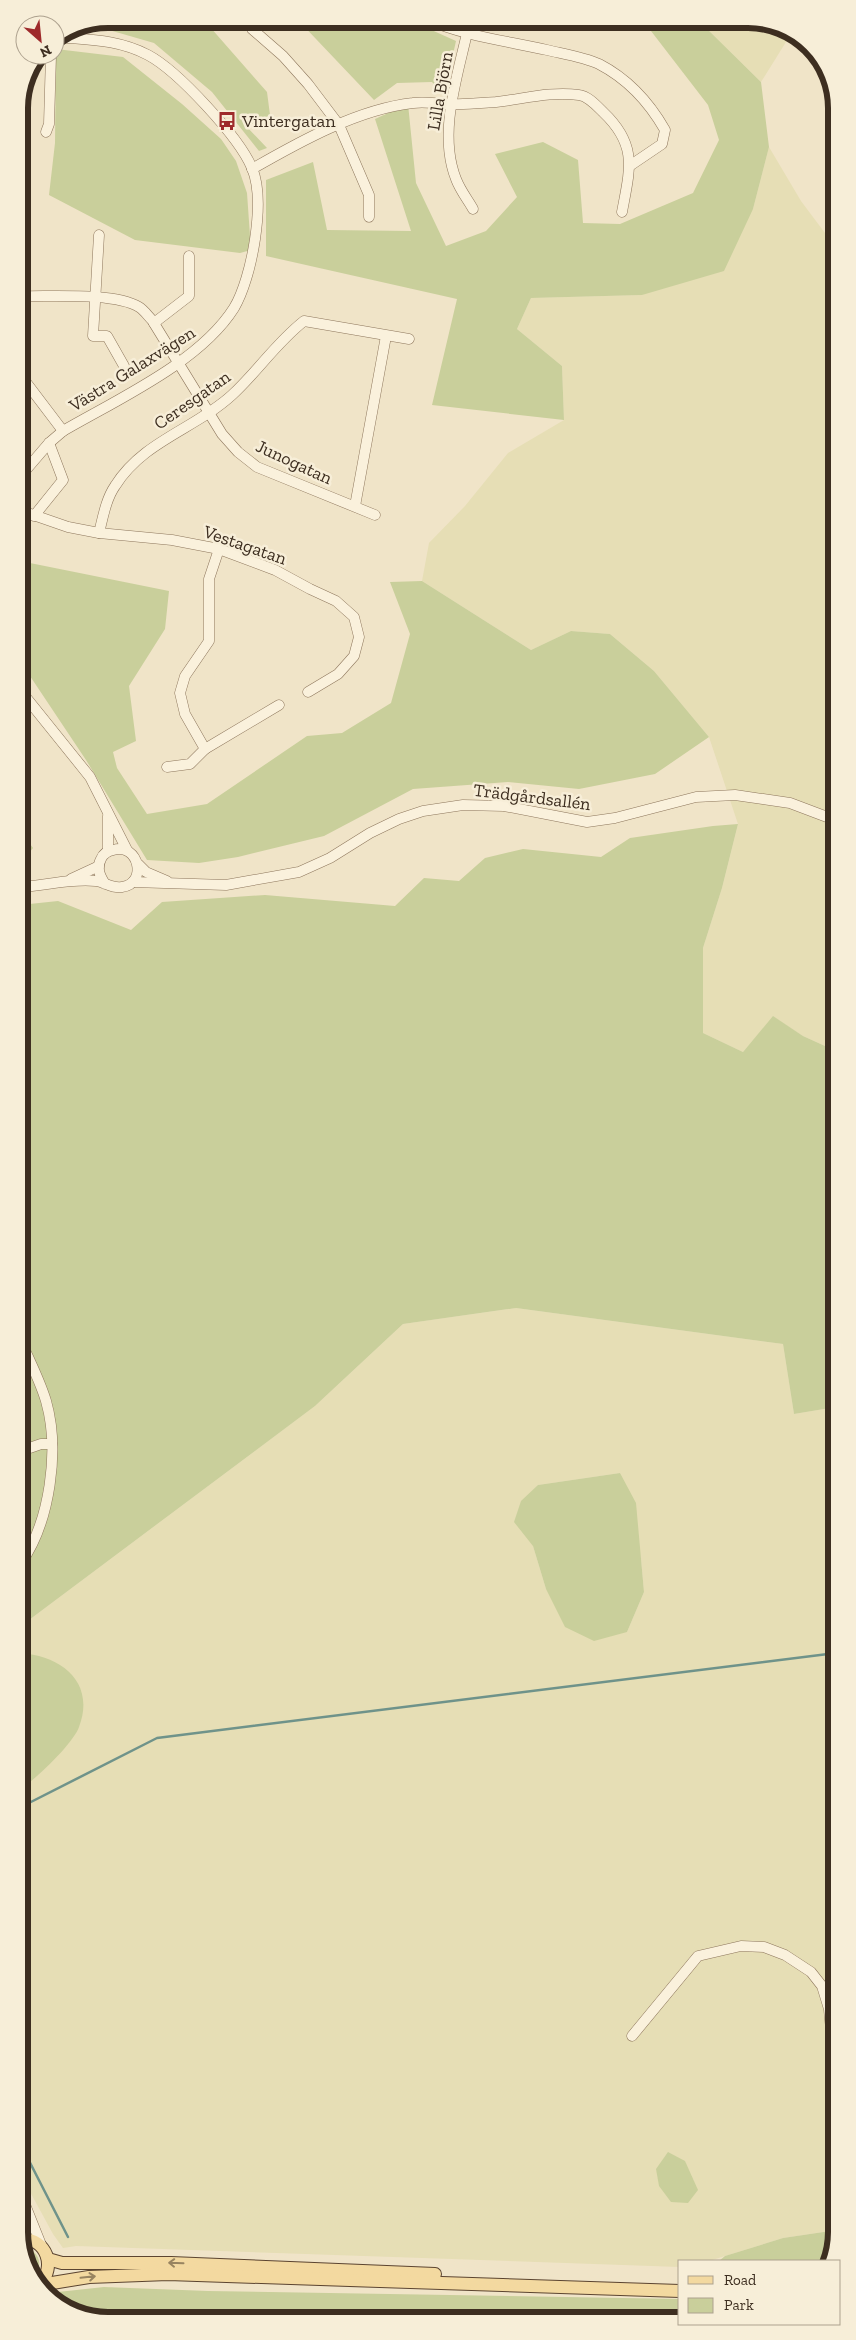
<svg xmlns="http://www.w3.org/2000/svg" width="856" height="2340" font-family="'Zilla Slab',serif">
<rect width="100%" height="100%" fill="#f0e4c8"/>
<g fill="#e6deb5" fill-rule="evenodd">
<path d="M697,19H754L791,34L761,82Z"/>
<path d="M769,147L801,201L834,245L835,647L828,680L835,679L836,1051L803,1036L773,1017L743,1052L703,1033V948L722,888L738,824L709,737L654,671L610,634L571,631L531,650L422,581L429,543L465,506L508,453L564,420L562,366L517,329L531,298L642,295L753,209Z"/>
<path d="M516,1308L783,1344L794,1414L836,1407L837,2230L783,2238L709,2261H680V2267L76,2246L63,2248L53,2234L22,2177L21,1626L315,1406L403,1324ZM620,1473L641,1559L644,1592L627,1632L546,1589L533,1546L538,1485Z"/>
</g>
<g fill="#c9cf9b">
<path d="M108,19H208L210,27L267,92L270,115L247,127L267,148L259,151L212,92L154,43L109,30L69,29L74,25Z"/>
<path d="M297,19H407L456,41L444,95L432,82L397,83L374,100Z"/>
<path d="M612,19H697L761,82L769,147L753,209L724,271L642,295L531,298L517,329L562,366L564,420L432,405L457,299L266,256V180L313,162L327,230L411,231L375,119L408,104L416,183L446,246L486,231L517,197L495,154L543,142L578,160L583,223L620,224L693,193L719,140L708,105L651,31Z"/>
<path d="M56,49L123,57L182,104L221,139L236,161L247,193L251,250L240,253L135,240L49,195L55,143Z"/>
<path d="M20,561L169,591L165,629L129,686L136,741L113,752L117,768L147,814L207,804L307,736L342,733L391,703L410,634L390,582L422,581L531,650L571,631L610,634L654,671L709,737L655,774L579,789L508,782L413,789L324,836L238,857L199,863L147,860L86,760L20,661Z"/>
<path d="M738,824L722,888L703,948V1033L743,1052L773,1016L803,1036L836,1051V1407L794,1414L783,1344L516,1308L403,1324L315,1406L21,1626L20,905L58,901L131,930L162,902L265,895L395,906L424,878L459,881L485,858L523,849L601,857L630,838L713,826Z"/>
<path d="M20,831L33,848L20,864Z"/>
<path d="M620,1473L636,1503L644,1592L627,1632L594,1641L565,1627L546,1589L533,1546L514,1522L521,1501L538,1485Z"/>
<path d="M21,1653C61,1656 96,1682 79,1727C74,1742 36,1780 21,1788Z"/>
<path d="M668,2152L685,2161L698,2190L688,2203L671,2202L659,2186L656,2169Z"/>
<path d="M837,2230L827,2261H719L725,2256L783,2238Z"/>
<path d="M22,2247C38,2249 44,2263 35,2277L22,2256Z"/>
<path d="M104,2287L208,2291L680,2299V2319L102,2321L49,2299L47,2295L58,2292Z"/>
</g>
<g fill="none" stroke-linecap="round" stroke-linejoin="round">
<g stroke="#6f938a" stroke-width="2.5">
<path d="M21,1807L157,1738L836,1653"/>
<path d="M22,2147L68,2237"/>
<path d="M108,2317L110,2321"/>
</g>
<g stroke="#8d765c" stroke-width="11">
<g id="minor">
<path d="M247,19L252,29L283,56L308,84L339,125L369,195V217"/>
<path d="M426,19C464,36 507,41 547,50C564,54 584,57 599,64C628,79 649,102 665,130L662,144L631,165"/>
<path d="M467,33C457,78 438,134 456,179C460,190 468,200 473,209"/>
<path d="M46,132L49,124L51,55"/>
<path d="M252,169C299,142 358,109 413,103C425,101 438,104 450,104C465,105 481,103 496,102C523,99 551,91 579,95C588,96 596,105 603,112C638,145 630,169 622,212"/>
<path d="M99,235L93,336H107L124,366"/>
<path d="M19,296C49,297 114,292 139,307C144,310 148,316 152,320L222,434L238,452L257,467L375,515"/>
<path d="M154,323L189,296V256"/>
<path d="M19,373L63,431"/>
<path d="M19,478L49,443L63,431C118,399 200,362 234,308C252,278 266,201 252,168C239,137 178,71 148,55C117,39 89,40 56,37"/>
<path d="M355,506L386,336"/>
<path d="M19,510L68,527L99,533L172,540L219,549L275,570L310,589L336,601L354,617L359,637L354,656L338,674L308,692"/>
<path d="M34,516L63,480L49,443"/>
<path d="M99,533C103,517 106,499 115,486C143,441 195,429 232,395C258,371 276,343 304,321L409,339"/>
<path d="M20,690L90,777L127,850"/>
<path d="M205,749L279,705"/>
<path d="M167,767L190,764L205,749L185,714L180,693L185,676L209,641V579L219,549"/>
<path d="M108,816V851"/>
<path d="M138,864L146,872L167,881"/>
<path d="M71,879L99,866"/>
<path d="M133,882L226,885L299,872L330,858L370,833L399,819L423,811L463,805L504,806L587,822L615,818L696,797L735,795L790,803L835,820"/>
<path d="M20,887C45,886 70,878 96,881C105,882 112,889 122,887C148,884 139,842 113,850C108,851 103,854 101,859C96,868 100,876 105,884"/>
<path d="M21,1342C30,1361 40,1381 46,1401C60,1450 50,1522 21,1563"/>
<path d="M21,1451L41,1444H52"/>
<path d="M632,2036L698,1956L741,1946L764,1947L785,1955L811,1972L822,1986L829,2009L837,2092"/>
<path d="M22,2197L42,2247"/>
</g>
</g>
<g stroke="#5b4430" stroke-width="14">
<g id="major">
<path d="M22,2239C47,2239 56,2267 40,2284"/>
<path d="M48,2259L62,2263H171L435,2274"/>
<path d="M40,2285L89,2277L168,2274L680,2291"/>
</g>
</g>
<use href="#minor" stroke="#faf1dc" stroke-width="10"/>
<use href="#major" stroke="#f3d9a0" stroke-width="12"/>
</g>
<defs><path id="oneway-shaft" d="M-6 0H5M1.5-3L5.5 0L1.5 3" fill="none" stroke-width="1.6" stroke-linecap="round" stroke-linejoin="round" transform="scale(1.25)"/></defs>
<g stroke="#988460">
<use href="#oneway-shaft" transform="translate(176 2263) rotate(-178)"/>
<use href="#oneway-shaft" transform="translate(88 2277) rotate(-6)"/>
</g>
<defs>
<g id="bus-bare" transform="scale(1.5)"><path d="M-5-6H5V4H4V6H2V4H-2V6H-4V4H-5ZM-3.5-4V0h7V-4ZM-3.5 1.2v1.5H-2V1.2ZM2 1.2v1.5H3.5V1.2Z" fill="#9e2a2b" stroke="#f7eed8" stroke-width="2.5" paint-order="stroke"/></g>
</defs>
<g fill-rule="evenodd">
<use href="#bus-bare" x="227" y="121"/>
</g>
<g text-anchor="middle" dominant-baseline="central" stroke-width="5" stroke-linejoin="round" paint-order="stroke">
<g font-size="18" fill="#3d2e20" stroke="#f7eed8">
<text transform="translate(440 91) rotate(-80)">Lilla Björn</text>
<text transform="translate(132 369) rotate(-32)">Västra Galaxvägen</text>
<text transform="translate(192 400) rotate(-35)">Ceresgatan</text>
<text transform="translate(294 462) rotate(25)">Junogatan</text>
<text transform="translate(245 545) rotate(19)">Vestagatan</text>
<text transform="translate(532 797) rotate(7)">Trädgårdsallén</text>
</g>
<g font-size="18" fill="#3d2e20" stroke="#f7eed8" text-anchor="start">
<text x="242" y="121">Vintergatan</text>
</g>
</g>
<path d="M0 0H856V2340H0ZM108 28H748A80 80 0 0 1 828 108V2232A80 80 0 0 1 748 2312H108A80 80 0 0 1 28 2232V108A80 80 0 0 1 108 28Z" fill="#f7eed8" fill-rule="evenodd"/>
<path fill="none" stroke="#3d2e20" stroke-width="6" d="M108 28H748A80 80 0 0 1 828 108V2232A80 80 0 0 1 748 2312H108A80 80 0 0 1 28 2232V108A80 80 0 0 1 108 28Z"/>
<rect x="678" y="2260" width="162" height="65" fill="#f7eed8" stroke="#ada18e"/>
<rect x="688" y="2276" width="25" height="8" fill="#f3d9a0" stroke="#ada18e"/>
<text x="724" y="2285" font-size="15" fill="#3d2e20">Road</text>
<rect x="688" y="2298" width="25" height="15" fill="#c9cf9b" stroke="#ada18e"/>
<text x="724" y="2310" font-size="15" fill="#3d2e20">Park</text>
<g transform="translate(40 40) rotate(153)"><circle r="24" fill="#f7eed8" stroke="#ada18e"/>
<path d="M0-4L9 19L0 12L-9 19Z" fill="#9e2a2b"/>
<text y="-8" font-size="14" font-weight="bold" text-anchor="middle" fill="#3d2e20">N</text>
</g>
</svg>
